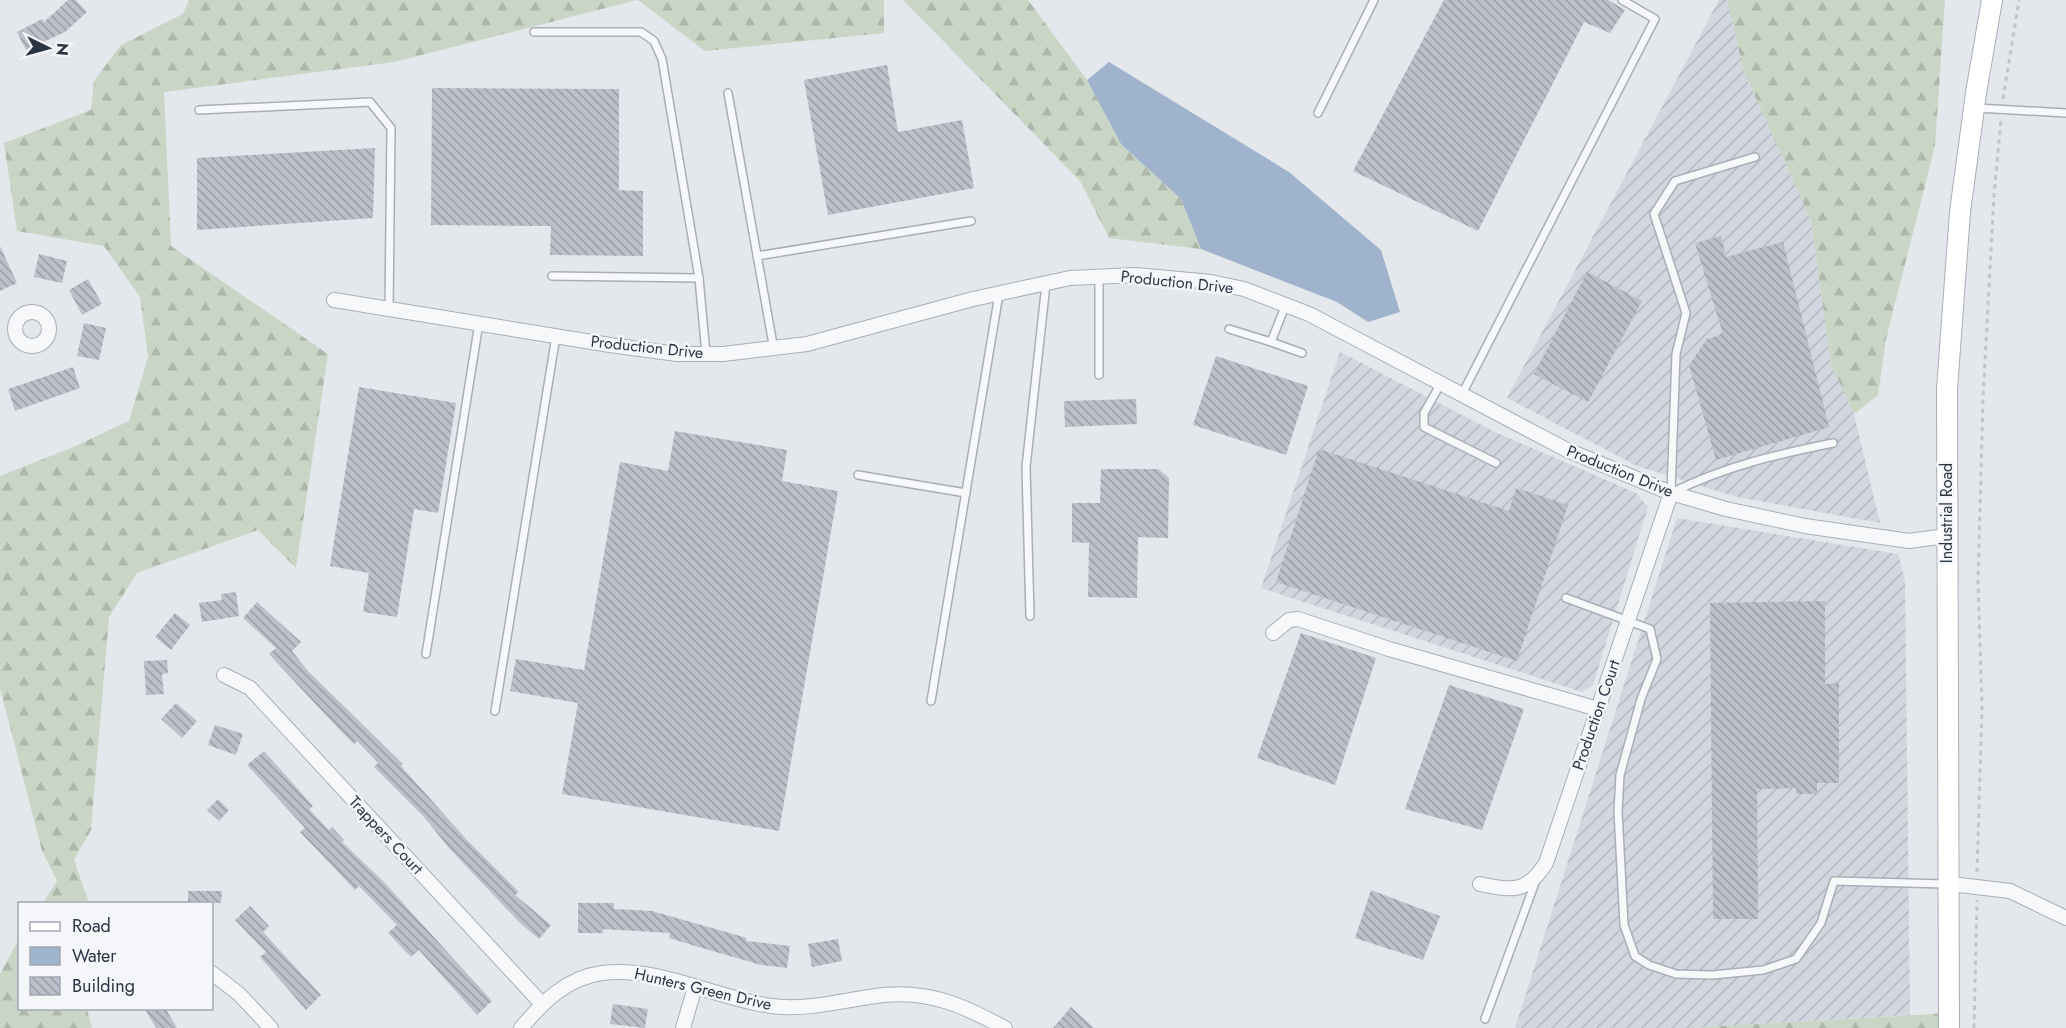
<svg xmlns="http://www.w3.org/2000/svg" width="2066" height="1028" font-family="Jost,sans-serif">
<defs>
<pattern id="industrial-furrows" width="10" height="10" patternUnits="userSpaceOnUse" patternTransform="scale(1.5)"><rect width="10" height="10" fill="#d2d6de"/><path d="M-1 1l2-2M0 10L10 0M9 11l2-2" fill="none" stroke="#b4b8c0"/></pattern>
<pattern id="forest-firs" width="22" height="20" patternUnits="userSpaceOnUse" patternTransform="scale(1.5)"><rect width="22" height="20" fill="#c9d6c5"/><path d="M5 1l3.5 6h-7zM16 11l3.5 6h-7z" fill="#adb8ab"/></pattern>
<pattern id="building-back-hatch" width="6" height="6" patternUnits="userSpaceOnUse" patternTransform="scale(1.5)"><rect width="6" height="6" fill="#bbc0ca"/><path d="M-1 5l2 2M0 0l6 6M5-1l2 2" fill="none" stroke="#989da6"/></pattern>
</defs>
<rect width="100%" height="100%" fill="#e4e7ec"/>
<g fill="url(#industrial-furrows)">
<path d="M1719,0H1727L1744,72L1811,220L1831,363L1854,414L1880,523L1737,497L1637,466L1507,398Z"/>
<path d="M1340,352L1495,432L1636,493L1648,507L1593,685L1582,692L1261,588Z"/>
<path d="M1677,518L1898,554L1905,580L1910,1015L1689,1028H1515Z"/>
</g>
<g fill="url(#forest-firs)">
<path d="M189,0H637L394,62L164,92L171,246L328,354L296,568L258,530L137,573L109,617L91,830L74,860L89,903H43L57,881L42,851L0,688V476L71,448L129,421L148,357L140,297L104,246L17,231L4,143L91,110L94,81L121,45L183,14Z"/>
<path d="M638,0H884V33L705,51Z"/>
<path d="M903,0H1028L1087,80L1121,144L1181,199L1201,249L1109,238L1080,181Z"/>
<path d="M1727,0H1945L1935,146L1886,339L1878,395L1854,414L1831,364L1811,220L1744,72Z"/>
<path d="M19,939L20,1008L87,1009L92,1028H0V974Z"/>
<path d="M1950,1013L1949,1028H1689Z"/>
</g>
<path fill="#9fb4cc" d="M1109,62L1289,172L1381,250L1400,312L1368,322L1337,302L1201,249L1181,199L1121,144L1087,80Z"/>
<g fill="url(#building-back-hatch)">
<path d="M68,0H76L87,12L65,32L26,50L17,32L42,19L44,22Z"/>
<path d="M1444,0H1608L1625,10L1610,33L1584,22L1478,231L1353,171Z"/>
<path d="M887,65L898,132L962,120L974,188L828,215L804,80Z"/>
<path d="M432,88L619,89V190L643,191V256L550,255L551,226L431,225Z"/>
<path d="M375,148L373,218L197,230V158Z"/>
<path d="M1721,236L1726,257L1783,242L1829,427L1716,460L1689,365L1707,339L1723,334L1695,243Z"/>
<path d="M0,246L17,283L0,291Z"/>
<path d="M39,254L67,261L62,283L34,277Z"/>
<path d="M1587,272L1642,301L1588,402L1534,374Z"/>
<path d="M88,279L102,304L82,315L69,290Z"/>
<path d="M84,323L106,328L99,360L77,356Z"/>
<path d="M1216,356L1308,386L1286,455L1193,425Z"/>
<path d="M73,367L80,388L15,411L8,389Z"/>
<path d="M359,387L456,403L438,513L414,509L397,617L363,612L369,573L330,566Z"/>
<path d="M1136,399L1137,424L1065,427L1064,401Z"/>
<path d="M675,431L787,450L782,481L838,491L779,831L562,794L578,703L510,691L516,659L584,670L620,462L668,471Z"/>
<path d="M1319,449L1509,511L1516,488L1568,505L1517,661L1276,582Z"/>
<path d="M1101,469H1158L1169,478L1168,538L1138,537L1137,598L1088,597L1089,543L1072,542V503H1100Z"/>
<path d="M236,592L239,616L202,622L199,603L222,600L221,594Z"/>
<path d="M1825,601V684L1839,683V783H1817V794H1796V788L1757,789L1758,919H1713L1710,603Z"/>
<path d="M257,602L301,642L292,651L308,671L403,764L401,766L467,840L519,892L515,895L551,925L539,939L519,922L449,848L424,817L374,767L378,763L357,741L354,744L335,725L269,654L276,648L243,618Z"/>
<path d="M175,613L190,625L171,650L155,637Z"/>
<path d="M1301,633L1376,658L1335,785L1257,758Z"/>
<path d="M167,660L168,673L162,674L164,694L146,695L144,661Z"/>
<path d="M1449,685L1524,709L1482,830L1405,809Z"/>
<path d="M176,703L197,721L182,738L161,719Z"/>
<path d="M215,725L243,734L236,755L208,745Z"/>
<path d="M264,751L313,806L309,809L329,830L332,827L344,840L342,842L382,880L492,1001L477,1015L419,950L411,957L388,933L397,925L359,886L355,890L300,832L305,828L247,765Z"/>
<path d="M218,799L229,810L219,821L207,810Z"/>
<path d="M1371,890L1440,916L1423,960L1355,938Z"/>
<path d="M188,891H222L221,903H188Z"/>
<path d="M578,903H614V909L652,911L747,938L746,941L790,946L787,968L761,965L702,948L669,938L670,933L603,929V933H578Z"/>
<path d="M250,906L269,926L263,932L321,995L306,1010L260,957L266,952L235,920Z"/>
<path d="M838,939L842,961L812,967L808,944Z"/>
<path d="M613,1004L648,1009L645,1028L610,1024Z"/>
<path d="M1071,1007L1094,1028H1053Z"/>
<path d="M144,1008H165L177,1028H156Z"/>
</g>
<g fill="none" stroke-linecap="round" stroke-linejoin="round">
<g stroke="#a9aeb7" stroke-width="10">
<g id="service">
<path d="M534,32H641L654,41L662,59L699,278L706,354"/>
<path d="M728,93L774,350"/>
<path d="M1977,108L2066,113"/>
<path d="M199,110L370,102L391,128L389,310"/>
<path d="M1318,113L1374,0"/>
<path d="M1755,157L1675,181L1654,214L1686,313L1676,354L1671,493C1726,466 1774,455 1833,443"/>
<path d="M757,256L971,221"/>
<path d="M552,276L699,278"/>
<path d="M1099,276V375"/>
<path d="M1286,304L1271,342L1302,353"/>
<path d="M1229,329L1271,342"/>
<path d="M1440,385L1424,413V427L1496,463"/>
<path d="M1461,396L1655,19L1622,0"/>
<path d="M858,475L966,493"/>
<path d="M1566,598L1650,629L1657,659L1641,699L1620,775L1618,811L1624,925L1635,956L1649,965L1676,974L1713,975L1763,970L1796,959L1821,923L1834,881L1945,884"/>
<path d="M1030,616L1026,467L1046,284"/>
<path d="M426,654L479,323"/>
<path d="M931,701L999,294"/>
<path d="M495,711L556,336"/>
<path d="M1485,1019L1536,880"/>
</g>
</g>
<g stroke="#a9aeb7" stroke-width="16">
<g id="minor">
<path d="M334,300L610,345L677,354H723L807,344L973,299L1070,278L1136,275L1211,282L1244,289L1309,314L1567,450L1671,493L1726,509L1805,526L1909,541L1946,536"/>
<circle cx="32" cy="329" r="17"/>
<path d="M1273,633L1289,620L1298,619L1389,649L1598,709"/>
<path d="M224,675L250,688L542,1004"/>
<path d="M1480,884C1513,891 1527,893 1546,863L1671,493"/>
<path d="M1951,884L2010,891L2066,918"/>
<path d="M212,973L239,994L271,1028"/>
<path d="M521,1028C543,1002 566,978 602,973C659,966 715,998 771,1006C809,1011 847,999 884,995C930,990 966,1007 1005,1028"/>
<path d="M683,1028L695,987"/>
</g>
</g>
<g stroke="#a9aeb7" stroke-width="22">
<path id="secondary" d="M1949,1028L1947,389L1960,212L1976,93L1992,0"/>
</g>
<g stroke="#c2c5cb" stroke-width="3" stroke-dasharray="4.5 4.5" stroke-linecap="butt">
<path d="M2003,99L2019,0"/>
<path d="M1977,872L1982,709L1978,582L1983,398L1994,195L2001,120"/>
<path d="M1974,1028L1977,900"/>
</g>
<use href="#service" stroke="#f7f8fa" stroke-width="7"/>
<use href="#minor" stroke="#f7f8fa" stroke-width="14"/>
<use href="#secondary" stroke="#fff" stroke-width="20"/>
</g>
<g text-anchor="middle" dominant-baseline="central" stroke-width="5" stroke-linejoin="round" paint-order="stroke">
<g font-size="16" fill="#2b3445" stroke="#f4f6f9">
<text transform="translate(1177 282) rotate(6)">Production Drive</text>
<text transform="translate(647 347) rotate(6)">Production Drive</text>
<text transform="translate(1620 471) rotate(22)">Production Drive</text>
<text transform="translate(1946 513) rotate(-90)">Industrial Road</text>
<text transform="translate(1596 715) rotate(-71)">Production Court</text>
<text transform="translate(386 835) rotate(47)">Trappers Court</text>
<text transform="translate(703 989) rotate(13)">Hunters Green Drive</text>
</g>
</g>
<rect x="18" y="902" width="195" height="108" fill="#f4f6f9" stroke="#a4a8b1" stroke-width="1.5"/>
<rect x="30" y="922" width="30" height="9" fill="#ffffff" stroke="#a4a8b1" stroke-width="1.5"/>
<text x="72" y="932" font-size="18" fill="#2b3445">Road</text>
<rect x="30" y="947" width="30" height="18" fill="#9fb4cc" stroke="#a4a8b1" stroke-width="1.5"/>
<text x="72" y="962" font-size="18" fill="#2b3445">Water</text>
<rect x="30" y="977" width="30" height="18" fill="url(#building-back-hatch)" stroke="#a4a8b1" stroke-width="1.5"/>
<text x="72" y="992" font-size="18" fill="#2b3445">Building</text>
<g transform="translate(48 48) rotate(95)" stroke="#f4f6f9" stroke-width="4.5" paint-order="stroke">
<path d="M0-4.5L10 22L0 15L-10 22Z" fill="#2b3445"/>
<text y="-9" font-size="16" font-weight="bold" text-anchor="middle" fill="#2b3445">N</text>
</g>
</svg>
